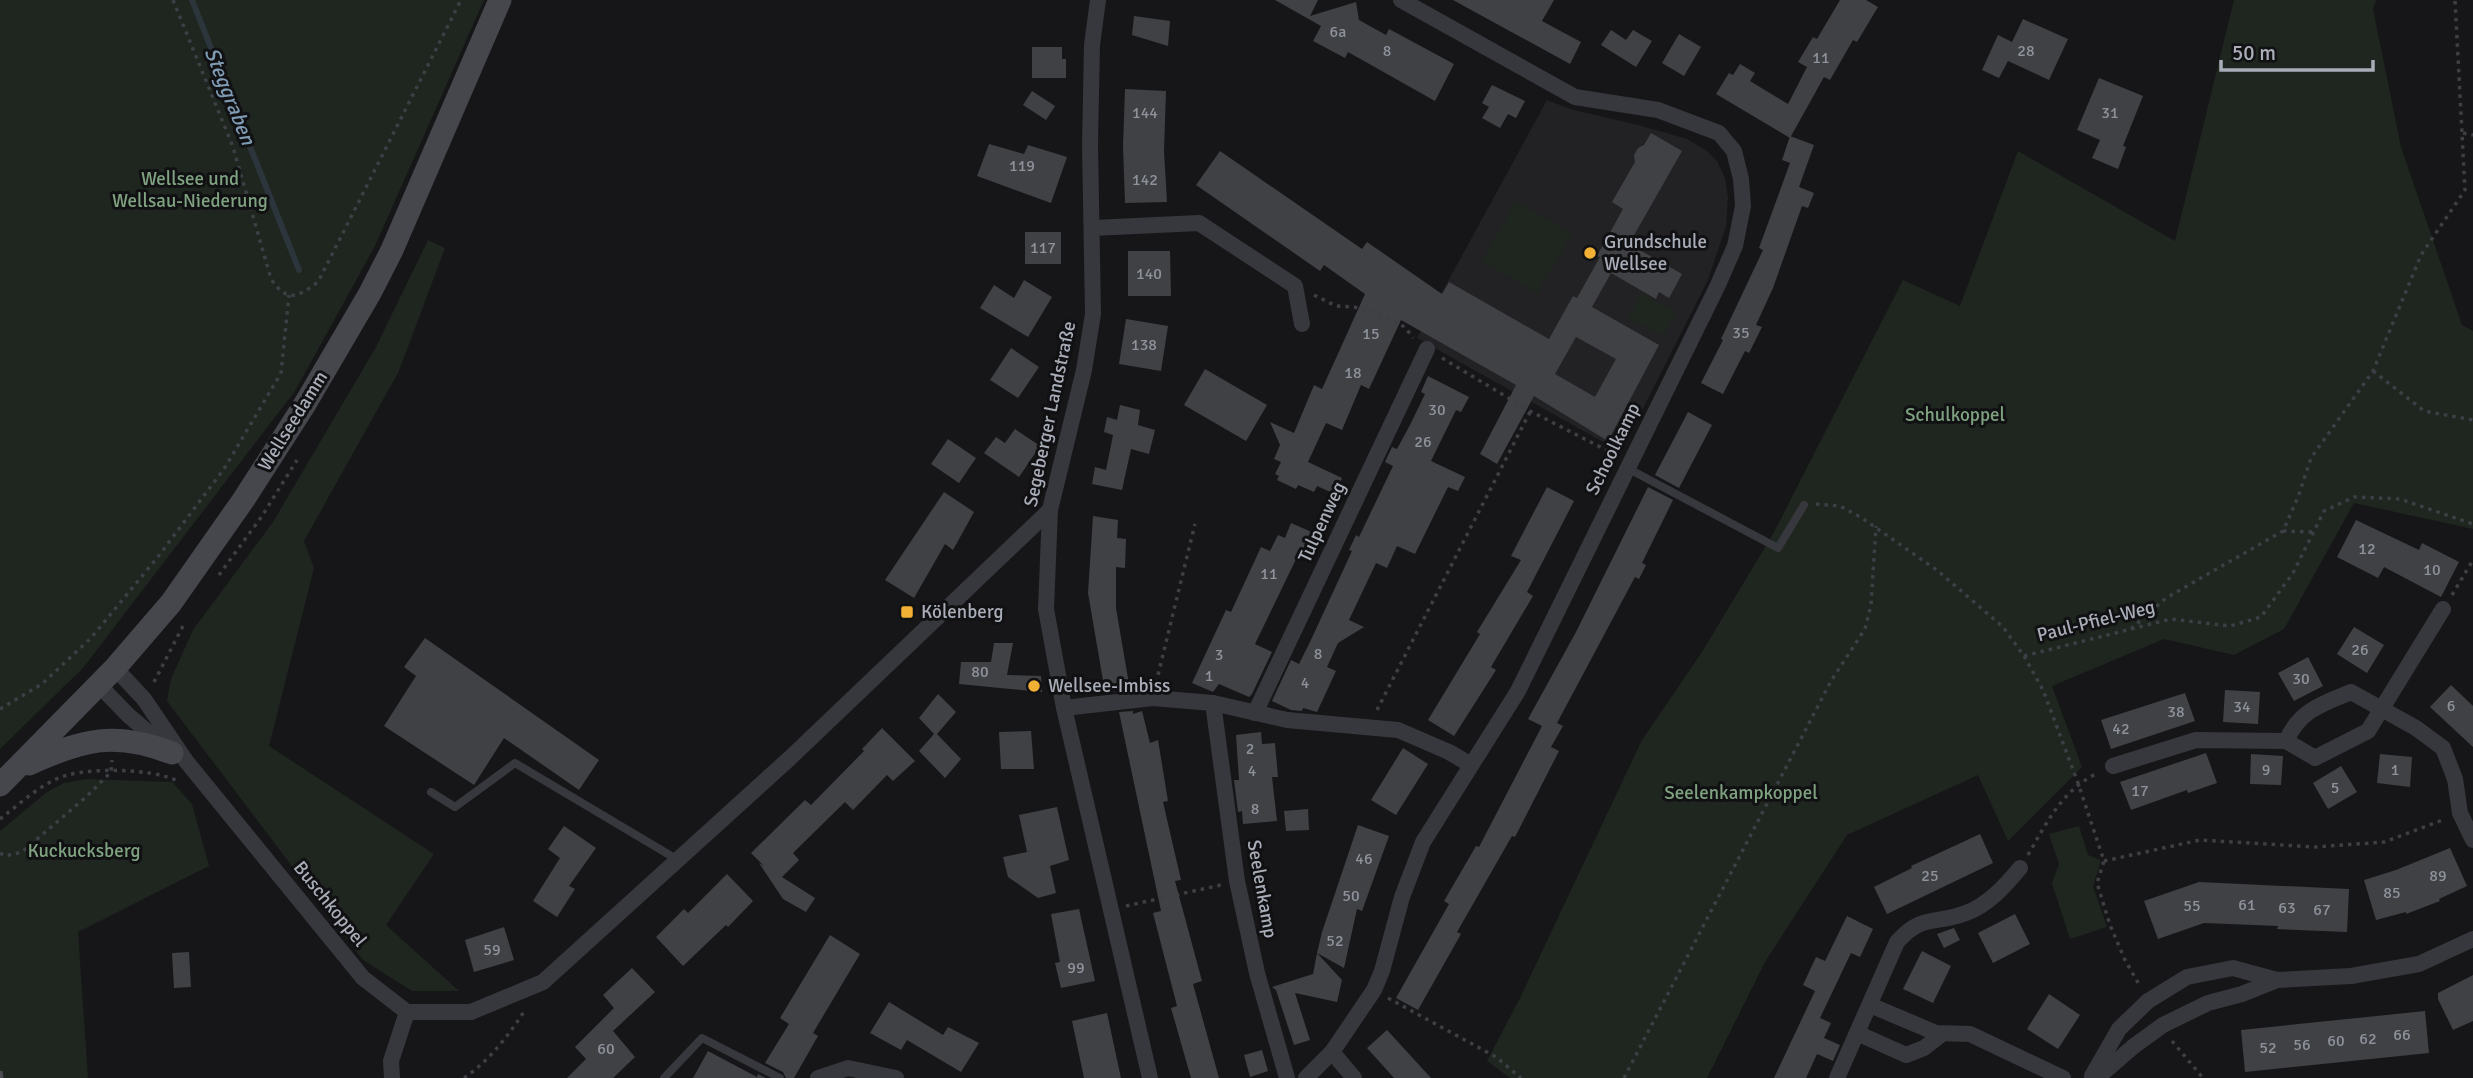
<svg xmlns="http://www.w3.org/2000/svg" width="2473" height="1078" font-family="Signika,sans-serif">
<rect width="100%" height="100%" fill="#161618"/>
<path fill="#222225" d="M1547,100L1570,109L1642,126L1687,139L1707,151L1717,161L1725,178L1728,198L1726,226L1708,280L1621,452L1417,338Z"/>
<g fill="#1e261f">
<path d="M0,0H484L375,246L295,391L83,668L0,749Z"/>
<path d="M2234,0H2376L2373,9L2401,147L2462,325L2473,331V529L2354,503L2284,629L2234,655L2164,639L2052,686L2082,767L2008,841L1978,775L1847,835L1765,962L1707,1078H1510L1487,1061L1519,1000L1642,740L1702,652L1773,534L1903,280L1960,306L2018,151L2175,241Z"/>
<path d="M1516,201L1572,234L1537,293L1482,261Z"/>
<path d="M428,240L445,248L399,371L304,541L314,568L269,746L434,854L386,925L459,991H412L363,960L167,701L171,679L193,630L273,522L376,347Z"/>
<path d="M1642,293L1676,312L1663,336L1628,317Z"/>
<path d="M86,779L172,782L192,804L209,866L78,932L88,1078H0V831L47,792L64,783Z"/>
<path d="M2079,826L2088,855L2101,860L2093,886L2107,927L2070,939L2052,883L2059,864L2049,834Z"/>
</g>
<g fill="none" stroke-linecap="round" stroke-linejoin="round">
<path stroke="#2c353c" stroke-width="6" d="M192,0L299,270"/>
</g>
<g fill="#404145" fill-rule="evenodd">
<path d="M1275,0H1318L1310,16L1356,2L1359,20L1386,35L1389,29L1454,64L1435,101L1348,52L1345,58L1313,41L1321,26Z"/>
<path d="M1453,0H1554L1542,21L1581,42L1570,64Z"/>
<path d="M1840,0H1866L1878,7L1857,42L1853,40L1830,80L1824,77L1790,138L1716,94L1729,73L1733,75L1740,64L1755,73L1750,81L1788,104L1807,67L1798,62L1813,37L1817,39Z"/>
<path d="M1134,16L1170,21L1168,46L1132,35Z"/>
<path d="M2023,19L2068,39L2049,80L2008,61L1999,78L1982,70L1998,35L2012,42Z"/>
<path d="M1611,30L1626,40L1633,30L1652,41L1636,67L1601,45Z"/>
<path d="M1679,34L1701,47L1684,76L1662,63Z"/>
<path d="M1032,47H1062V59H1066V78H1032Z"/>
<path d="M2099,78L2143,96L2123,146L2126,147L2118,169L2092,158L2100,140L2077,130Z"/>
<path d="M1492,85L1525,101L1516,118L1508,114L1500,128L1482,118L1489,107L1482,103Z"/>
<path d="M1125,89L1166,91L1164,151L1167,202L1125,203L1123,146Z"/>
<path d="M1032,91L1055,106L1046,120L1023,105Z"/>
<path d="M1651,133L1682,151L1629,244L1682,274L1669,298L1659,292L1656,299L1611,273L1592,307L1659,345L1608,441L1534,396L1497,464L1480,454L1516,385L1401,320L1369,389L1361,385L1342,430L1326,423L1308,462L1342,478L1335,494L1317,486L1314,492L1298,485L1296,489L1277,480L1279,476L1275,474L1281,462L1274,459L1280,445L1270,422L1294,433L1314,385L1322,389L1365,294L1324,265L1320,271L1196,185L1220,151L1362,249L1367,242L1442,294L1449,282L1549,339L1573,296L1577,298L1600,257L1597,256L1623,209L1612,202L1635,162L1634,155L1638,148L1644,145ZM1576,337L1616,359L1595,397L1555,374Z"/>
<path d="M1790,136L1814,145L1799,187L1814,193L1808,208L1802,206L1773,288L1756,325L1762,327L1749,353L1745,351L1723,394L1701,383L1723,340L1721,339L1763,250L1759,248L1790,163L1782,160Z"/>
<path d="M989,144L1024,154L1028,145L1067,157L1051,203L977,176Z"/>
<rect x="1025" y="232" width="36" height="32"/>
<path d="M1128,251H1170L1171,296H1128Z"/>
<path d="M1024,280L1052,297L1028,337L980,308L994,285L1014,298Z"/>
<path d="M1126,319L1168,326L1161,371L1119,364Z"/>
<path d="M1011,348L1039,367L1018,398L990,380Z"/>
<path d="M1205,369L1267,405L1246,441L1184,405Z"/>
<path d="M1428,376L1469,397L1461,412L1456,410L1431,461L1465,477L1458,491L1448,487L1415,554L1397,546L1387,568L1376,563L1349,620L1364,627L1338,643L1327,667L1336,671L1317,712L1303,708L1302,711L1291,710L1272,701L1291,660L1299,664L1310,642L1352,551L1349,550L1356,535L1359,537L1393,466L1385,462L1392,447L1397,449L1410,425L1425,394L1421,392Z"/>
<path d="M1120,405L1140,410L1138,425L1155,430L1149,454L1131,449L1122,490L1092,484L1095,467L1106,470L1113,435L1104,432L1107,417L1117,420Z"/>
<path d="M1688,412L1712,425L1679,488L1655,475Z"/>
<path d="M1015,429L1040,446L1019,477L984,453L996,437L1005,443Z"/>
<path d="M948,439L976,458L959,483L931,464Z"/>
<path d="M1547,487L1574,501L1527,592L1533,596L1491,667L1496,670L1454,736L1428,720L1480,634L1477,632L1521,560L1511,556Z"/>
<path d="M1648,487L1673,500L1642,563L1646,565L1639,579L1635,577L1557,723L1563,726L1551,747L1559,751L1515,837L1512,836L1457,932L1461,934L1418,1010L1396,998L1449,904L1444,901L1476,846L1479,847L1542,726L1528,719L1576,632Z"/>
<path d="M944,492L974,512L953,550L945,544L914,598L885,580Z"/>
<path d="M1093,516L1118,520L1117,538L1126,539L1125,568L1116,567V608L1130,690L1105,692L1088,593Z"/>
<path d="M2356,520L2419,550L2422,543L2459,562L2441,597L2384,567L2378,578L2337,557Z"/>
<path d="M1291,523L1314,533L1303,558L1298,555L1255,644L1272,652L1252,694L1249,697L1219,684L1213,692L1192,683L1226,610L1231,612L1261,547L1270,551L1278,535L1285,538Z"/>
<path d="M2354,627L2384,645L2367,673L2337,654Z"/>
<path d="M425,638L599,760L579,790L504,738L474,785L384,726L416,676L404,667Z"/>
<path d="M994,643H1013L1007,675L1041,676L1042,692L959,684L961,662H991Z"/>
<path d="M2308,657L2323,686L2294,701L2278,673Z"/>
<path d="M2451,685L2473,706V747L2430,707Z"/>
<path d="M2225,690L2260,692L2258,724L2223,722Z"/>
<path d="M2185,693L2195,721L2111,749L2101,720Z"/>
<path d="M938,694L956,712L937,734L961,759L945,778L919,751L934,734L919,718Z"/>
<path d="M1133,711V714L1142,711L1150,743L1158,740L1168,801L1163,802L1181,880L1175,881L1202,981L1193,984L1219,1078H1191L1171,1008L1177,1006L1153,913L1161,911L1119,712Z"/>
<path d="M882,728L915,761L893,781L887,775L853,810L845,802L793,853L799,860L782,877L815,898L806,912L783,899L759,863L764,866L751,853L805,800L811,805L864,751L862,749Z"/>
<path d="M1031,731L1034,769H1001L999,732Z"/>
<path d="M1261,732L1262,744L1275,743L1278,777H1272L1277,821L1243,824L1242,811L1238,812L1234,780H1239L1236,735Z"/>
<path d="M1403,748L1428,764L1396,815L1371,800Z"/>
<path d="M2206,753L2217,783L2188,793L2187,790L2131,810L2120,782Z"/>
<path d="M2251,754L2283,756L2281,785L2250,784Z"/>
<path d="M2380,754L2412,757L2410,787L2377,783Z"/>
<path d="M2341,766L2357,792L2328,809L2313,783Z"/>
<path d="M1057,807L1069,860L1050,866L1056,893L1038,898L1008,877L1003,857L1027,852L1019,815Z"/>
<path d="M1308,809L1309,830L1286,831L1284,811Z"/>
<path d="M1358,825L1389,836L1362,911L1357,909L1344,968L1317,953L1322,932Z"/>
<path d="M564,826L596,848L569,886L575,889L557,917L533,901L560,858L548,849Z"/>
<path d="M1980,834L1993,863L1887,914L1874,887L1912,868L1911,866Z"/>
<path d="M2450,848L2467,886L2439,899L2440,901L2406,914V912L2376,920L2364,880L2396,870Z"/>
<path d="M727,874L753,901L728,927L726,925L683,966L656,937L684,909L688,913Z"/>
<path d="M2199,882L2349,889L2347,932L2277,929L2278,926L2204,923L2158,939L2144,901Z"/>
<path d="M1079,909L1095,981L1061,988L1055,963L1060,962L1051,914Z"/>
<path d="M2015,914L2030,944L1993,963L1978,933Z"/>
<path d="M1847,916L1873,929L1860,957L1851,953L1820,1018L1831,1023L1824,1038L1840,1045L1833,1061L1817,1054L1806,1078H1774L1815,991L1803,985L1816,957L1825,961Z"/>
<path d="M504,927L514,960L474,972L465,940Z"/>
<path d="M1954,928L1960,940L1944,948L1937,934Z"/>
<path d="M830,935L860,954L813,1033L818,1036L794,1078H786L783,1072L765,1063L789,1024L780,1018Z"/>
<path d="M1922,951L1951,966L1933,1003L1903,989Z"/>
<path d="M189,952L191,987L174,988L172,953Z"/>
<path d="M1317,953L1342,980L1337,1002L1295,993L1310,1040L1294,1045L1276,990L1272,987L1313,974Z"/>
<path d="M632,968L655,992L613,1031L635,1057L613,1078H567L586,1059L575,1047L614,1008L603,995Z"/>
<path d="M2473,975V1021L2453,1030L2438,999V993Z"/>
<path d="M2049,994L2080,1015L2058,1049L2027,1029Z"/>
<path d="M889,1002L943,1035L948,1027L979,1043L961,1072L907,1040L901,1050L870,1033Z"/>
<path d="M2425,1011L2429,1053L2245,1072L2241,1030Z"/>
<path d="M1107,1013L1121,1078H1084L1072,1021Z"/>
<path d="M1387,1030L1431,1078H1394L1367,1048Z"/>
<path d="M1262,1050L1268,1071L1250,1077L1244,1055Z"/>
<path d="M708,1051L757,1077L758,1074L766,1078H693Z"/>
</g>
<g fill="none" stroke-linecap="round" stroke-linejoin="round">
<g stroke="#3d3f44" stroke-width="3.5" stroke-dasharray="3.5 5" stroke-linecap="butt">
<path d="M173,0L233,147L271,279C287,303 298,297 318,282L461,0"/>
<path d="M2463,133L2473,135"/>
<path d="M1314,295L1336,306L1354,307L1373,312L1405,327L1413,338"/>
<path d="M1442,358L1530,411L1616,455"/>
<path d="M2373,371L2424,411L2473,420"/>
<path d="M1816,504L1840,506L1862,518L1938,571L2003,627L2024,656L2043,690L2078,783L2104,861L2097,883L2110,925L2125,960L2140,986"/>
<path d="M2283,531L2312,532"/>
<path d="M219,575L262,516L297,460"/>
<path d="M2452,595L2473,560"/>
<path d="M2131,629L2166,598L2283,531L2298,497L2311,458L2373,371L2421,255L2465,190L2455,0"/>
<path d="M2024,656L2171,619L2230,626L2261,617L2293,573L2324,511L2354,497L2400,499L2473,524"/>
<path d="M154,682L184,624"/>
<path d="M1156,683L1195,524"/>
<path d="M0,709L42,684L91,638L157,558L224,469L281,373L289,295"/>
<path d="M1377,710L1530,412"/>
<path d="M0,819C17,806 34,790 54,780C81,766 151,768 178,781"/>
<path d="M0,853L5,856L22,852L86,797L111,772L112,760"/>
<path d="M2028,855C2047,822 2063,789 2098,773"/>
<path d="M2104,861L2200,840L2315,847L2384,842L2445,819"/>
<path d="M1126,906L1221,885"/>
<path d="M1388,998L1496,1057L1521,1078"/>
<path d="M2172,1041L2203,1078"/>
<path d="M464,1078C489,1061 509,1035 525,1010"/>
<path d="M1624,1078L1831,681L1865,629L1871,605L1876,526"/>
</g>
<g stroke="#37383d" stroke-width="8">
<path d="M1627,468L1778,548L1804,505"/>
<path d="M431,792L455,807L515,763L678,860"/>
<path d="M664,1078L702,1038L780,1078"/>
</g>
<g stroke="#37383d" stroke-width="16">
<path d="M1098,0L1092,45L1090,144L1093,314L1084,370L1050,510L1046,609L1064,708L1150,1078"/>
<path d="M1093,228L1199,223L1295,286L1302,324"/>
<path d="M115,668L144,699L186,761L363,978L407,1012"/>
<path d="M99,685L128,715L164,746"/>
<path d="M1213,703L1237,881L1257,973L1287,1078"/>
<path d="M1064,708L1153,698L1213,703L1287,720L1398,730L1449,752L1471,765"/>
<path d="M1255,713L1427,349"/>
<path d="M2286,741L2315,758L2368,731L2443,609"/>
<path d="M2113,766L2196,740L2286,741C2300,710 2322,704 2351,692L2416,728L2443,748L2455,779L2460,813L2473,840"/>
<path d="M1870,1005L1936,1033L1970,1034L2063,1078"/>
<path d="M407,1012H471L543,982L790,758L1050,510"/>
<path d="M1857,1033L1906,1055L1924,1048L1942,1034"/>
<path d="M1332,1052L1354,1078"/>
<path d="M2092,1076L2119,1029L2148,1001L2187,977L2233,968L2277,980"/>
<path d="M392,1078L391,1061L407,1012"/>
<path d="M818,1078L848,1068L896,1078"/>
<path d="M1306,1078L1332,1052L1374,990L1382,971L1402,897L1423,842L1518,691L1717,287L1735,246L1743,206L1741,179L1734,151L1719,133L1658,110L1575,97L1401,0"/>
<path d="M1837,1078L1897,942C1923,913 1935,925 1966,913C1988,905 2005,886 2020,868"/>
<path d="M2097,1078L2134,1046L2163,1025L2208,1003L2242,994L2277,980L2351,976L2419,964L2473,939"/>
</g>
<g stroke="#45474d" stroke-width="23">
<path d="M29,764C84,739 115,731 172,753"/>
<path d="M0,785L115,668L171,603L244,499L305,404L370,293L392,250L500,0"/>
</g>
<path stroke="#4a4c52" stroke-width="5" stroke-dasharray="9 7" stroke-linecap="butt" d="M0,1071L1,1078"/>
</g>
<g fill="#f2b134" stroke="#111113" stroke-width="2.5">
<circle cx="1590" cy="253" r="7"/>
<rect x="900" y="605" width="14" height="14" rx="3.5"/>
<circle cx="1034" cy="686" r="7"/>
</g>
<g text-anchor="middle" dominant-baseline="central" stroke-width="6" stroke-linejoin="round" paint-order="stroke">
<g font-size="16" fill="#8e929b">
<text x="1338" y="32">6a</text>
<text x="1387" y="51">8</text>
<text x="2026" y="51">28</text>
<text x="1821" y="58">11</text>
<text x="1145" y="113">144</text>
<text x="2110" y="113">31</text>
<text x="1022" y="166">119</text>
<text x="1145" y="180">142</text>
<text x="1043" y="248">117</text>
<text x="1149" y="274">140</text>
<text x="1741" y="333">35</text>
<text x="1371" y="334">15</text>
<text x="1144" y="345">138</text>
<text x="1353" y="373">18</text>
<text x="1437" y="410">30</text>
<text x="1423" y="442">26</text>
<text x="2367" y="549">12</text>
<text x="2432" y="570">10</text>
<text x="1269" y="574">11</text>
<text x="2360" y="650">26</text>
<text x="1318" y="654">8</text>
<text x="1219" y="655">3</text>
<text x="980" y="672">80</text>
<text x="1209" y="676">1</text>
<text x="2301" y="679">30</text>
<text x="1305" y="683">4</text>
<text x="2451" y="706">6</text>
<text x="2242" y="707">34</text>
<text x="2176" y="712">38</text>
<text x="2121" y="729">42</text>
<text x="1250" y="749">2</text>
<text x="2266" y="770">9</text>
<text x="2395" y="770">1</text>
<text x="1252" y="771">4</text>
<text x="2335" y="788">5</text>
<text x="2140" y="791">17</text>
<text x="1255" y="809">8</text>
<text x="1364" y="859">46</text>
<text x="1930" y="876">25</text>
<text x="2438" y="876">89</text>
<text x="2392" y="893">85</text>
<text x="1351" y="896">50</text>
<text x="2247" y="905">61</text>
<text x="2192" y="906">55</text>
<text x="2287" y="908">63</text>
<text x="2322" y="910">67</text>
<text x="1335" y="941">52</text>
<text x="492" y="950">59</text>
<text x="1076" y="968">99</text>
<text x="2402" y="1035">66</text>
<text x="2368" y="1039">62</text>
<text x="2336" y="1041">60</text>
<text x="2302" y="1045">56</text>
<text x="2268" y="1048">52</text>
<text x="606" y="1049">60</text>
</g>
<g font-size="19" fill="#7fa381" stroke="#111113">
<text x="190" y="179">Wellsee und<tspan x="190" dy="22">Wellsau-Niederung</tspan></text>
<text x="1955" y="415">Schulkoppel</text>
<text x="1741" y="793">Seelenkampkoppel</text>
<text x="84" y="851">Kuckucksberg</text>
</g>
<g font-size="19" fill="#a8adb8" stroke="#111113" text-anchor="start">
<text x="1604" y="242">Grundschule<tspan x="1604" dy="22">Wellsee</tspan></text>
<text x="921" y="612">Kölenberg</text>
<text x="1048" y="686">Wellsee-Imbiss</text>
</g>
<g font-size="19" fill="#a8adb8" stroke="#111113">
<text transform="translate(1050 414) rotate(-78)">Segeberger Landstraße</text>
<text transform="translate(293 421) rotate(-58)">Wellseedamm</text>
<text transform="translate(1613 449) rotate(-64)">Schoolkamp</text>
<text transform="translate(1322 522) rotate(-65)">Tulpenweg</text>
<text transform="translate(2096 621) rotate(-14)">Paul-Pfiel-Weg</text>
<text transform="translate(1262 889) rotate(80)">Seelenkamp</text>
<text transform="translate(330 904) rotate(51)">Buschkoppel</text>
</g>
<g font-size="21" font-style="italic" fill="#7f9bb3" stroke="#111113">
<text transform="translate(230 96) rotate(68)">Steggraben</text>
</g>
</g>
<path d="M2221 60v10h152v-10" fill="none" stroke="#a8adb8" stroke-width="3.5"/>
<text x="2232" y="60" font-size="21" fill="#a8adb8" stroke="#111113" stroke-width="5" paint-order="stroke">50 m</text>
</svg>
